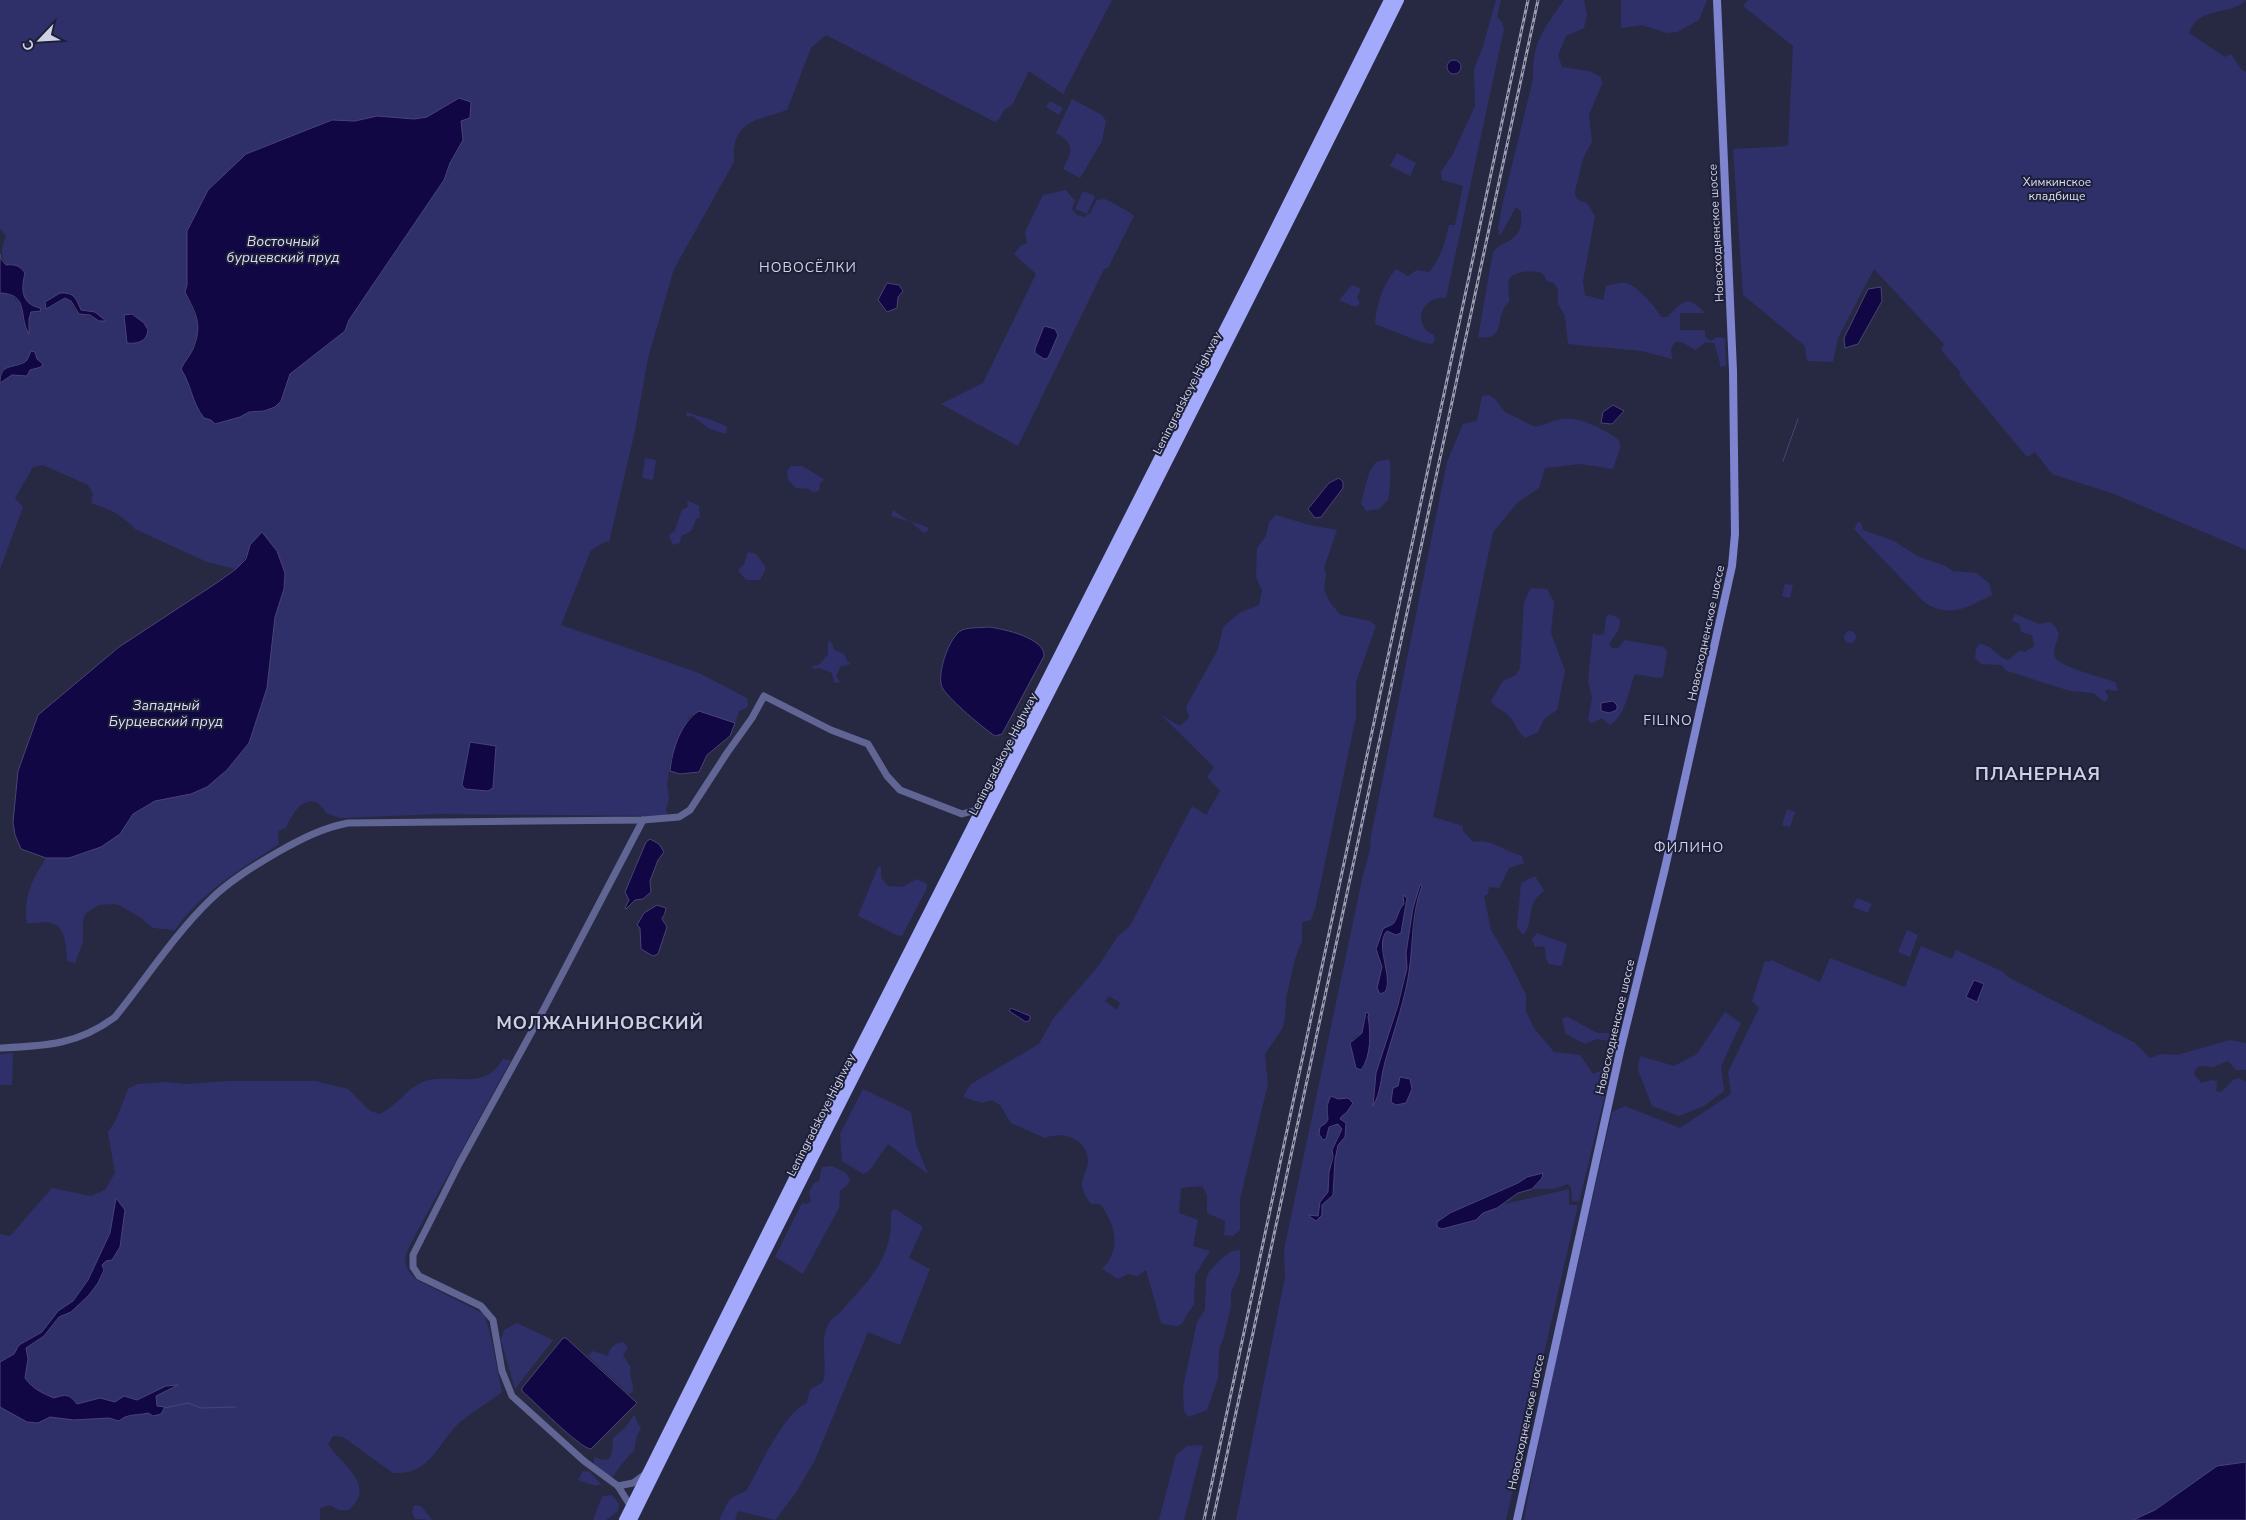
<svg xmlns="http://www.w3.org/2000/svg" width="2246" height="1520" font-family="'Nunito Sans',sans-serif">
<rect width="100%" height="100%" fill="#272943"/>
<g fill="#2f306a" fill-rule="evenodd">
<path d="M0,0H1112L1063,94L1029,71L1012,105L1004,110L999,119L995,122L826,35L811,48L787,110C755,121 731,121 734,162L674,269L648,358L635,431L609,542H605L591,550L561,625L699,673L747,698L748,707L739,711L735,723L699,711L689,717L671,758L667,784L669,799L666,809L667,814L662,816L439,814L340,818L326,813C311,786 293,810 286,828L278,831L279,844C241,869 201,892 175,930L153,928L141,918L121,906L114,904L99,905L86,913L83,920V942L75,963L67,961C66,948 67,927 51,923C44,921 35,924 27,923C23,897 32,880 46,858H69L120,834L133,814L155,800L191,794L227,770L249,743L267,688L275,617L284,589L262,532C251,543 248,557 236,569L207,562L135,529C122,515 109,509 91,503L93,494L88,485L43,465L33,467L15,498L23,507L0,569V383L12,375L23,376L30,370L38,368L36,355L30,354L26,361L3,370L0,374V293C22,294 23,313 30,331L29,319L31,312L40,311V308C20,304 21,289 25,273C20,266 15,264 6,265C0,255 1,248 6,237L0,228ZM459,99L463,140L450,163L444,180L349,320L345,331L290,374L284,394L264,411L249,412L240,417L215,424L211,420L204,418C191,401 192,386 181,369L192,350L200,328L185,292L187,285V231L208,190L332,120L355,121L377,116L414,119L427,117ZM60,293C74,293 76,298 80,310L95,312L105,320L99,321C92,316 78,314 76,311C71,305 72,300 65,298L49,308Z"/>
<path d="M1496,0H1501L1497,17L1502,22L1504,29L1446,298C1421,295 1411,326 1434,335L1435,340L1432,344L1421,342L1375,324C1376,305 1383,284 1396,269L1408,276L1417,270L1429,272C1441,258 1445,243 1449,225H1455L1463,186L1442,180L1441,172L1453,154L1475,106L1474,69L1482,49Z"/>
<path d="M1564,0H1584L1587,14L1584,28L1566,36L1558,55L1562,67L1589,71L1601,77L1602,84L1589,115L1592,142C1583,157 1583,158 1579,175C1577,188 1568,199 1587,203L1595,216L1583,281L1585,295L1603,300L1606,286C1612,285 1621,282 1626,283C1635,284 1658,309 1661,317H1667C1683,302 1686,293 1705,313H1680V330H1705V337L1711,341L1717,337L1725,338L1726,366L1720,367C1720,359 1716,350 1714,343L1706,342L1695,350L1682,342H1675L1671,349L1672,359L1642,351L1568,344L1565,316L1558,304V289L1554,283L1547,281C1545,279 1545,276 1543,274C1537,269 1514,271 1510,278C1506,285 1510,294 1509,302C1493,315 1508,342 1478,337L1493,252C1501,242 1517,241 1520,228C1522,223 1521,216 1521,211L1516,207L1500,236L1498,228L1502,206L1533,79C1532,42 1544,29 1564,0Z"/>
<path d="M1621,0H1707L1699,20L1677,32L1667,33L1642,25L1621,28Z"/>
<path d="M1748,0H2246C2228,17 2199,5 2189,33L2225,57L2231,54L2241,69L2246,72V550L2114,494L2052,474L2035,452L2027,457L1959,375L1961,373L1941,350L1944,344L1874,269L1838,338L1833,362L1807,361L1805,346L1743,295L1733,149L1788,146L1793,46L1743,6Z"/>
<path d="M1072,99L1102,115L1106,121L1102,141L1080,178L1063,169C1072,152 1076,144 1056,133Z"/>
<path d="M1050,101L1063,108L1059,115L1046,107Z"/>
<path d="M1397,153L1416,163L1410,176L1390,166Z"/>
<path d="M1066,190L1075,201L1072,209L1077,215L1084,217L1090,213L1097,200L1105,199C1111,202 1131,212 1134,216L1108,268L1104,269L1018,446L941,404L983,383L1036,274L1014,254L1020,246L1027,243L1025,232L1043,195Z"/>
<path d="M1083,191L1095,196L1087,214L1075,209Z"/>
<path d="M1352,285L1361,289L1357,297L1360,304L1355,307L1339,300Z"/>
<path d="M1489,395L1495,399L1505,412L1535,427C1544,425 1552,421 1561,419C1580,416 1605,430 1619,440L1620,448L1613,469L1580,464L1545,468L1539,488L1518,502L1493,532L1433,817L1463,826V831L1473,842C1492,838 1504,852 1522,856L1524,863L1509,868L1499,888L1489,887L1488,894L1484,896L1491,930L1507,957L1526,995V1011L1534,1028L1554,1052L1580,1055L1593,1074L1607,1068L1611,1070L1579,1202L1572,1201L1571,1188L1568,1184L1554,1189H1532L1542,1178L1527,1177L1518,1183L1450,1213L1446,1216L1442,1229L1476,1220L1483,1212L1501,1205L1569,1189V1205H1578L1506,1520H1236L1285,1277L1284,1250L1363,875L1370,850L1371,836L1447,462L1463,424L1477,421L1482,396ZM1422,886L1417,904L1410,964L1403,1003L1384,1063L1378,1097L1388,1038L1407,968L1406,953L1413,908ZM1403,896C1409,911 1402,927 1385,932L1382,939L1388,988L1380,980C1384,953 1369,954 1387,926L1392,925L1404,904ZM1364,1017H1368C1369,1022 1368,1025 1368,1030C1369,1048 1367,1047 1353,1058V1038L1362,1033ZM1398,1086L1406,1103L1396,1105L1392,1102L1393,1088ZM1331,1096L1338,1099L1348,1098L1340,1119L1344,1122C1342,1136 1338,1146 1335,1159C1333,1171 1333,1183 1333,1195L1322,1205V1213L1316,1221L1308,1216H1318L1321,1200L1328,1193C1330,1171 1329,1148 1342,1129V1126L1338,1124L1327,1129V1134L1322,1139L1319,1132L1328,1119C1327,1109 1326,1105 1331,1096Z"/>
<path d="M686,412C701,417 714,420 727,427L726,434L710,429L692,416L687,417Z"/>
<path d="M645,458L656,460L653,480L642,478Z"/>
<path d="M1389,459C1392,464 1390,492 1388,500L1379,509L1366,511L1361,503L1369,473L1376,462Z"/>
<path d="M791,466H802L824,479L820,483L819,491L813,492L809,489L796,488L788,480L787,471Z"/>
<path d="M687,500L699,506L700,518H697L691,531L681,536L680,543L673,545L669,536L675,530L682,510L688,507Z"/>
<path d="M893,510L907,520L927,527L929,530L924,533L911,522L891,516Z"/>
<path d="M1276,515L1309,525L1337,530L1324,568L1326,575L1324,590L1331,604L1341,615L1370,621L1376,626L1356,682V717L1315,909L1311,920L1302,922V941L1295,959L1286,998L1285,1019L1282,1029L1265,1054L1268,1084L1240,1199V1230L1233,1236L1224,1235L1225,1221L1207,1213V1195L1202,1186L1181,1188L1179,1213L1198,1220L1193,1246L1210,1251L1195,1275L1194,1305C1179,1321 1189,1331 1161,1323L1146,1270L1137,1276L1128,1274L1118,1279L1102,1269C1122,1249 1116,1225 1100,1204H1091C1087,1198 1083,1193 1082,1186C1081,1179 1087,1171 1088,1163C1089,1140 1064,1130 1045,1138L1011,1123L1000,1105L992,1100L982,1103L963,1097L971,1084L1039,1044L1053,1019L1099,965L1118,936L1130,926L1192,806L1206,815L1220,791L1207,777L1214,767L1161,715L1180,726L1189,718L1186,707L1218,649L1223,627L1239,613L1259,605L1262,591L1256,577L1257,548L1266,536L1269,522ZM1109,996L1120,1003L1117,1010L1105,1001Z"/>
<path d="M1858,522L1861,523L1863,530L1894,541L1917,556L1945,566L1953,571L1976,573L1989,583L1992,595C1967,607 1949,620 1923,601L1854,529Z"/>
<path d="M748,552L756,554L765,566V571L760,580H746L738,570L744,564Z"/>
<path d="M1785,584L1793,585L1790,598L1782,596Z"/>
<path d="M1531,588L1547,589L1554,602L1551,633L1565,671L1557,710L1544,719L1538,732L1525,738C1517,732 1516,723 1509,716C1502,709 1496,709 1491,701L1503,681L1516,675L1520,668L1524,602Z"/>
<path d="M1610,614L1620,619C1621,631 1614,635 1609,644L1612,648H1618L1625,640L1631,641L1664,647L1667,651L1663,677L1658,678L1635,674C1628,691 1626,715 1610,725L1602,718L1592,723L1588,720L1592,698L1588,681L1593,633L1598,635L1604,634L1606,617ZM1613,701L1617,705L1612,713L1604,712L1603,702Z"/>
<path d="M2015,614L2039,624L2050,622L2055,626L2059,634C2058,641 2052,649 2055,657C2059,667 2104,678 2115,682L2118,690L2115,691L2107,689L2105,691L2109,698L2105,702L2093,693L2070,691L2007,671L2001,665L1981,664L1975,658L1976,649L1979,644C1992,644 1996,657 2008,660L2019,651L2025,652L2034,646L2032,635L2021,632L2020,624L2012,621Z"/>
<circle cx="1850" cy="637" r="6"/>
<path d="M828,641L832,643L834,650L844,654L847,661L850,663L849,665L841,666L836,676L840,682L838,683L834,682L832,673L819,668L812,669L813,666L819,665L828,654Z"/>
<path d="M1787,809L1795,812L1790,827L1782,825Z"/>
<path d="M878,867H881V878L888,886L902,887L917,879L927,884L926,890L902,936L897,935L858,916Z"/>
<path d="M1535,876L1544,891C1523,906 1536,921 1523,935L1517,927L1521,883Z"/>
<path d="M1857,898L1872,904L1868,913L1853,907Z"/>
<path d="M1907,930L1918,935L1910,957L1898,952Z"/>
<path d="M1537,933L1567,944L1562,965L1560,966L1549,964L1546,959L1545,948L1543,946L1535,947L1532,939Z"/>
<path d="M1921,946L1952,959L1956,950L2003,972L2008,977L2135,1043L2150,1058L2161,1054L2177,1055L2230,1040L2246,1043V1070H2236L2228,1061L2213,1067L2201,1066L2196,1068L2194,1074L2201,1083L2212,1080L2217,1081L2216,1091L2221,1092L2233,1080L2239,1078L2246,1082V1462L2217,1466L2155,1510L2133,1520H1524L1542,1423L1612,1112L1625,1106L1680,1128L1731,1094L1728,1072L1759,1008L1752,1001L1765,961L1769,962L1771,960L1820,982L1830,958L1905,987Z"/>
<path d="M1725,1012L1741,1023L1721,1066L1724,1091L1704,1106L1679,1116L1652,1106L1638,1070L1640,1056L1674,1066L1697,1054Z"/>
<path d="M1568,1017L1597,1033H1608L1615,1036L1612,1041L1596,1039L1585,1044L1566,1034L1562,1018Z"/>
<path d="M13,1053L12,1085H0V1054Z"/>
<path d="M503,1059L511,1060L418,1230C408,1250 396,1262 417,1280L484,1314L490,1333L502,1392C488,1403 466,1415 455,1427C435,1449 428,1475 393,1473L343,1437L333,1436L328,1444C342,1466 377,1484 349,1510H339L330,1505L320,1508V1520H0V1407L38,1423L50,1417L74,1420L109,1418L119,1421L125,1416L148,1413L157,1406L156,1396L175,1386H166L137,1400L115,1402L107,1399L77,1404L65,1395L54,1398C42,1393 33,1389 25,1378L28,1359L26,1348L44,1336L59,1317L71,1312L98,1283L104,1270L102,1265L120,1247L121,1234L114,1203L115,1211L110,1233L88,1280L73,1301L58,1312L42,1332L19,1345L14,1354L0,1362V1234L10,1236L52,1188L91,1196L105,1190L115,1173L108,1132L116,1120L128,1089L137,1084L167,1082L187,1084L228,1081H315L348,1089L370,1111L380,1114C397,1106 406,1089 423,1082C444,1073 471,1086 491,1073C496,1070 500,1063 503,1059Z"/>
<path d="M863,1089L911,1112L916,1144L928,1174L888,1144L869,1171L863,1174L842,1161L840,1134Z"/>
<path d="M832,1166L846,1173L850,1179L848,1184L840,1191L839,1208L803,1274L775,1257L802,1203L807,1204L811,1201L809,1192L814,1183L819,1181L822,1167Z"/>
<path d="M895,1209L923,1227L909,1258L930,1269L900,1345L868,1332L815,1460L795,1494L775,1520L738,1511L735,1520H719C723,1513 726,1503 732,1498C737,1494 742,1494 747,1490C759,1468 785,1411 806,1404L810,1390L823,1382C828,1363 819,1343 828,1325C831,1318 839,1314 844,1308C872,1276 893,1258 891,1212Z"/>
<path d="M1240,1250V1272L1231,1292V1306L1224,1336L1219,1349L1218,1378L1207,1410L1188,1417L1184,1411L1183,1388L1197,1322L1205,1310L1206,1279L1209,1272L1220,1260L1232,1251Z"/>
<path d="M517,1323L553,1340L515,1389L501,1340L504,1330Z"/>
<path d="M623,1342L628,1348L623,1355L631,1368C628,1378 634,1382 633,1391L629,1394L588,1356L593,1351L608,1356C610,1347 614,1344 623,1342Z"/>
<path d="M634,1415L641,1429L637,1435L634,1451C629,1454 616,1471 613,1477L605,1474L594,1464V1457L602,1460L609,1459L612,1452L613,1438L625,1428Z"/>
<path d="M1203,1445L1184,1520H1159L1176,1455L1187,1446Z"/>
<path d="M583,1471L590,1472L601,1484L596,1486L578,1480Z"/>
<path d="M612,1495L619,1504L618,1511L606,1520H593L601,1499L603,1496Z"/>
<path d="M414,1505L421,1506L432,1520L415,1519L412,1512Z"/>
</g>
<g fill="#110744" stroke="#4a4473">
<circle cx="1454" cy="67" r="7"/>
<path d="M459,98L471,102L470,118L461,121L463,140L450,163L444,180L349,320L345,331L290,374L281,401L275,407L264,411L249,412L240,417L215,424L211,420L204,418C191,401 192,386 181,369C184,362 190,356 193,349C203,324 196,314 185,292L187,285V231L208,190L246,154L332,120L355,121L377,116L414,119L427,117Z"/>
<path d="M0,254L1,259L6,265C16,264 20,266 25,273C21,289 21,304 40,308L41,311L31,312L29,319V334C18,317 30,294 0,293Z"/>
<path d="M887,283L899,285L903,291L898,297L897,308L887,312L878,300Z"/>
<path d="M1881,287L1882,301L1858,344L1845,348L1844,338L1868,289Z"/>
<path d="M60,293C74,292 76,298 81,310L95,312L106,321H99L90,315L79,314L71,301L65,298L46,309L45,302Z"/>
<path d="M132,314L144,323L148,330C147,342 137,344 127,343L124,315Z"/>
<path d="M1044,326L1055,329L1058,335L1048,358L1044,359L1035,353V349Z"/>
<path d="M31,351L35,352L37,359L43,364L41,367L30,370L27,376L12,375L0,383C0,363 12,369 25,362C28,360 29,355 31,351Z"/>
<path d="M1613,405L1624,411L1612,424L1601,423L1603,412Z"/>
<path d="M1339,478L1343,482V488L1321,517L1315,518L1308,509L1329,483Z"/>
<path d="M262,532L277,551L285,573L284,589L275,617L267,688L249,743L227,770L207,787L191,794L155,801L133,814L120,834L101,847L69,858H46L21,849L15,835L13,822L18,771L38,715L119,647L218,582L236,569L246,559L250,545Z"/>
<path d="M989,627C1004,629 1045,638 1044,656L1002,734L995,736C982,727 952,702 943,689C935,677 949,636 962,630C970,627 980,628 989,627Z"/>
<path d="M1613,701L1617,705V710L1609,713L1601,711V703Z"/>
<path d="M699,711L735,723L730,736L707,755L699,772L680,774L670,771C672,750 681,722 699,711Z"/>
<path d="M470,742L496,746L493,788L488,791L465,789L462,785Z"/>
<path d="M650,839L659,844L664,852L658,860L650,881L651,892L643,899L635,900L626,909L625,908L629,900L625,892L646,842Z"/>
<path d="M1420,885L1422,886C1412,912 1413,939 1410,965C1406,998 1394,1030 1385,1062C1381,1076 1381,1093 1373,1106L1376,1073L1398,1005L1407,968L1406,953L1413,908Z"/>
<path d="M1403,895L1407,898L1401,933L1396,935L1387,931C1374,944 1394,978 1385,992L1380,994L1377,988L1382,967L1376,949L1383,929C1387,926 1391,926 1394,923C1398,917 1398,910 1404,904Z"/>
<path d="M657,905L666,908C663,924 658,912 667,927L658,954L653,956L641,949L640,928L637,925L644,913Z"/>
<path d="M1974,980L1984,984L1977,1002L1966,997Z"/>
<path d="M1011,1008L1030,1016V1020L1026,1022L1009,1011Z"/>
<path d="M1366,1012L1369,1014L1368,1017C1371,1032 1371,1058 1361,1070L1356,1068L1350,1043L1362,1033Z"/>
<path d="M1400,1077L1410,1079L1412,1089L1406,1103L1396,1105L1391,1102L1393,1088L1398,1086Z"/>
<path d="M1331,1096L1338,1099L1348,1098L1353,1103L1347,1112L1341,1117L1340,1119L1346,1123L1345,1137L1338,1145L1335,1160L1333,1195L1322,1205V1215L1316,1221L1308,1215L1318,1216L1320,1202L1328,1192L1329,1172L1333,1157L1332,1150L1342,1129L1338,1124L1329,1127L1326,1139L1323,1140L1319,1134L1320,1127L1326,1123L1328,1119C1327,1109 1326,1105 1331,1096Z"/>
<path d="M1543,1173L1542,1178L1532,1189L1518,1193L1497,1208L1483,1213L1476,1220L1442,1229L1437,1227V1222L1450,1213L1518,1183L1527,1177Z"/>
<path d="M116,1198L125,1210L120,1247L112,1260L106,1261L102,1265L104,1270L98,1283L89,1295L71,1312L59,1317L44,1336L26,1348L28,1359L25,1378C33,1389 42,1393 54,1398C66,1394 69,1394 77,1404L100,1398L115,1402L124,1396L137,1400L166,1386L178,1385L156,1396L157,1406L165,1407L161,1414L153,1416L148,1413C137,1416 128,1413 119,1421L109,1418L74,1420L50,1417L38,1423L27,1422L0,1407V1362L14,1354L19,1345L42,1332L58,1311L73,1301L88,1280L110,1233Z"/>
<path d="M563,1338H566L637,1403L591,1449C579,1448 535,1402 522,1391V1388Z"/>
<path d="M2246,1462V1520H2133L2155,1510L2217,1466Z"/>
</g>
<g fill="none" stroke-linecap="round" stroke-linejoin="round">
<g stroke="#4a4473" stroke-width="1">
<path d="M1783,461L1798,419"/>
<path d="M164,1408L188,1403L201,1408L236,1407"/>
</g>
<g stroke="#606594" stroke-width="7">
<path d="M0,1048C45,1046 78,1045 115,1017C145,980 175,934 209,901C229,881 254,866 278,852C301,839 322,828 348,823L643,820L679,817L690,810L727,753L752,718L764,696L831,730L868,744L887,776L900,790L962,814L980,809"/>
<path d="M618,1486L633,1483L644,1475"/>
<path d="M631,1507L618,1486L584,1461L512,1396L502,1371L493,1320L481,1306L419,1276L413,1267V1255L459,1164L536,1024L643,820"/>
</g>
<path stroke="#7e84ce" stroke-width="8" d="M1517,1520L1621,1047L1665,868L1732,566L1735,534L1733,371L1717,0"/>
<g stroke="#a3aafc" stroke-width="10">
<path d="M624,1520L820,1126L1254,271L1389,0"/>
<path d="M632,1520C883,1011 1148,509 1399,0"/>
</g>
<g stroke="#9b9db1" stroke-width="3">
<g id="rail">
<path d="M1204,1520L1528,0"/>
<path d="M1213,1520L1538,0"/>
</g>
</g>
<use href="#rail" stroke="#1d1f38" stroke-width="1" stroke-dasharray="4" stroke-linecap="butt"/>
</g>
<g text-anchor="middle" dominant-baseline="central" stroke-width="4" stroke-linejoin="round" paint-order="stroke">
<g font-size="12" fill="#dcdff3" stroke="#1d1f38">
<text x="2057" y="182">Химкинское<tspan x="2057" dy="14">кладбище</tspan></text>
</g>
<g font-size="12" fill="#cfd1e2" stroke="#1d1f38">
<text transform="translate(1716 233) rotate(-93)">Новосходненское шоссе</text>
<text transform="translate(1187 393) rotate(-63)">Leningradskoye Highway</text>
<text transform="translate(1706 633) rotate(-78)">Новосходненское шоссе</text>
<text transform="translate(1003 754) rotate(-63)">Leningradskoye Highway</text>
<text transform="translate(1615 1027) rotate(-77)">Новосходненское шоссе</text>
<text transform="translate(821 1115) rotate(-63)">Leningradskoye Highway</text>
<text transform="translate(1526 1422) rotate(-78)">Новосходненское шоссе</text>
</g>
<g font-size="14" font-style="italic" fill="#dcdff2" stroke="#1d1f38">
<text x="283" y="241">Восточный<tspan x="283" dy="16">бурцевский пруд</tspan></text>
<text x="166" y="705">Западный<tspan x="166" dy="16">Бурцевский пруд</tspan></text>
</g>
<g font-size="14" letter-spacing="1" fill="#cfd1e2" stroke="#1d1f38">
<text x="808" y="267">НОВОСЁЛКИ</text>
<text x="1668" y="720">FILINO</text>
<text x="1689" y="847">ФИЛИНО</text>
</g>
<g font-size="18" font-weight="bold" letter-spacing="1" fill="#cfd1e2" stroke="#1d1f38">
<text x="2038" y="774">ПЛАНЕРНАЯ</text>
<text x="600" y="1023">МОЛЖАНИНОВСКИЙ</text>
</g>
</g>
<g transform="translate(40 40) rotate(245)" stroke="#1d1f38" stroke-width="4" paint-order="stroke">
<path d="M0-4L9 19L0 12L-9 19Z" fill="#cfd1e2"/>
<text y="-8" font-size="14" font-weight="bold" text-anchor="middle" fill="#cfd1e2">С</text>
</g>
</svg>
